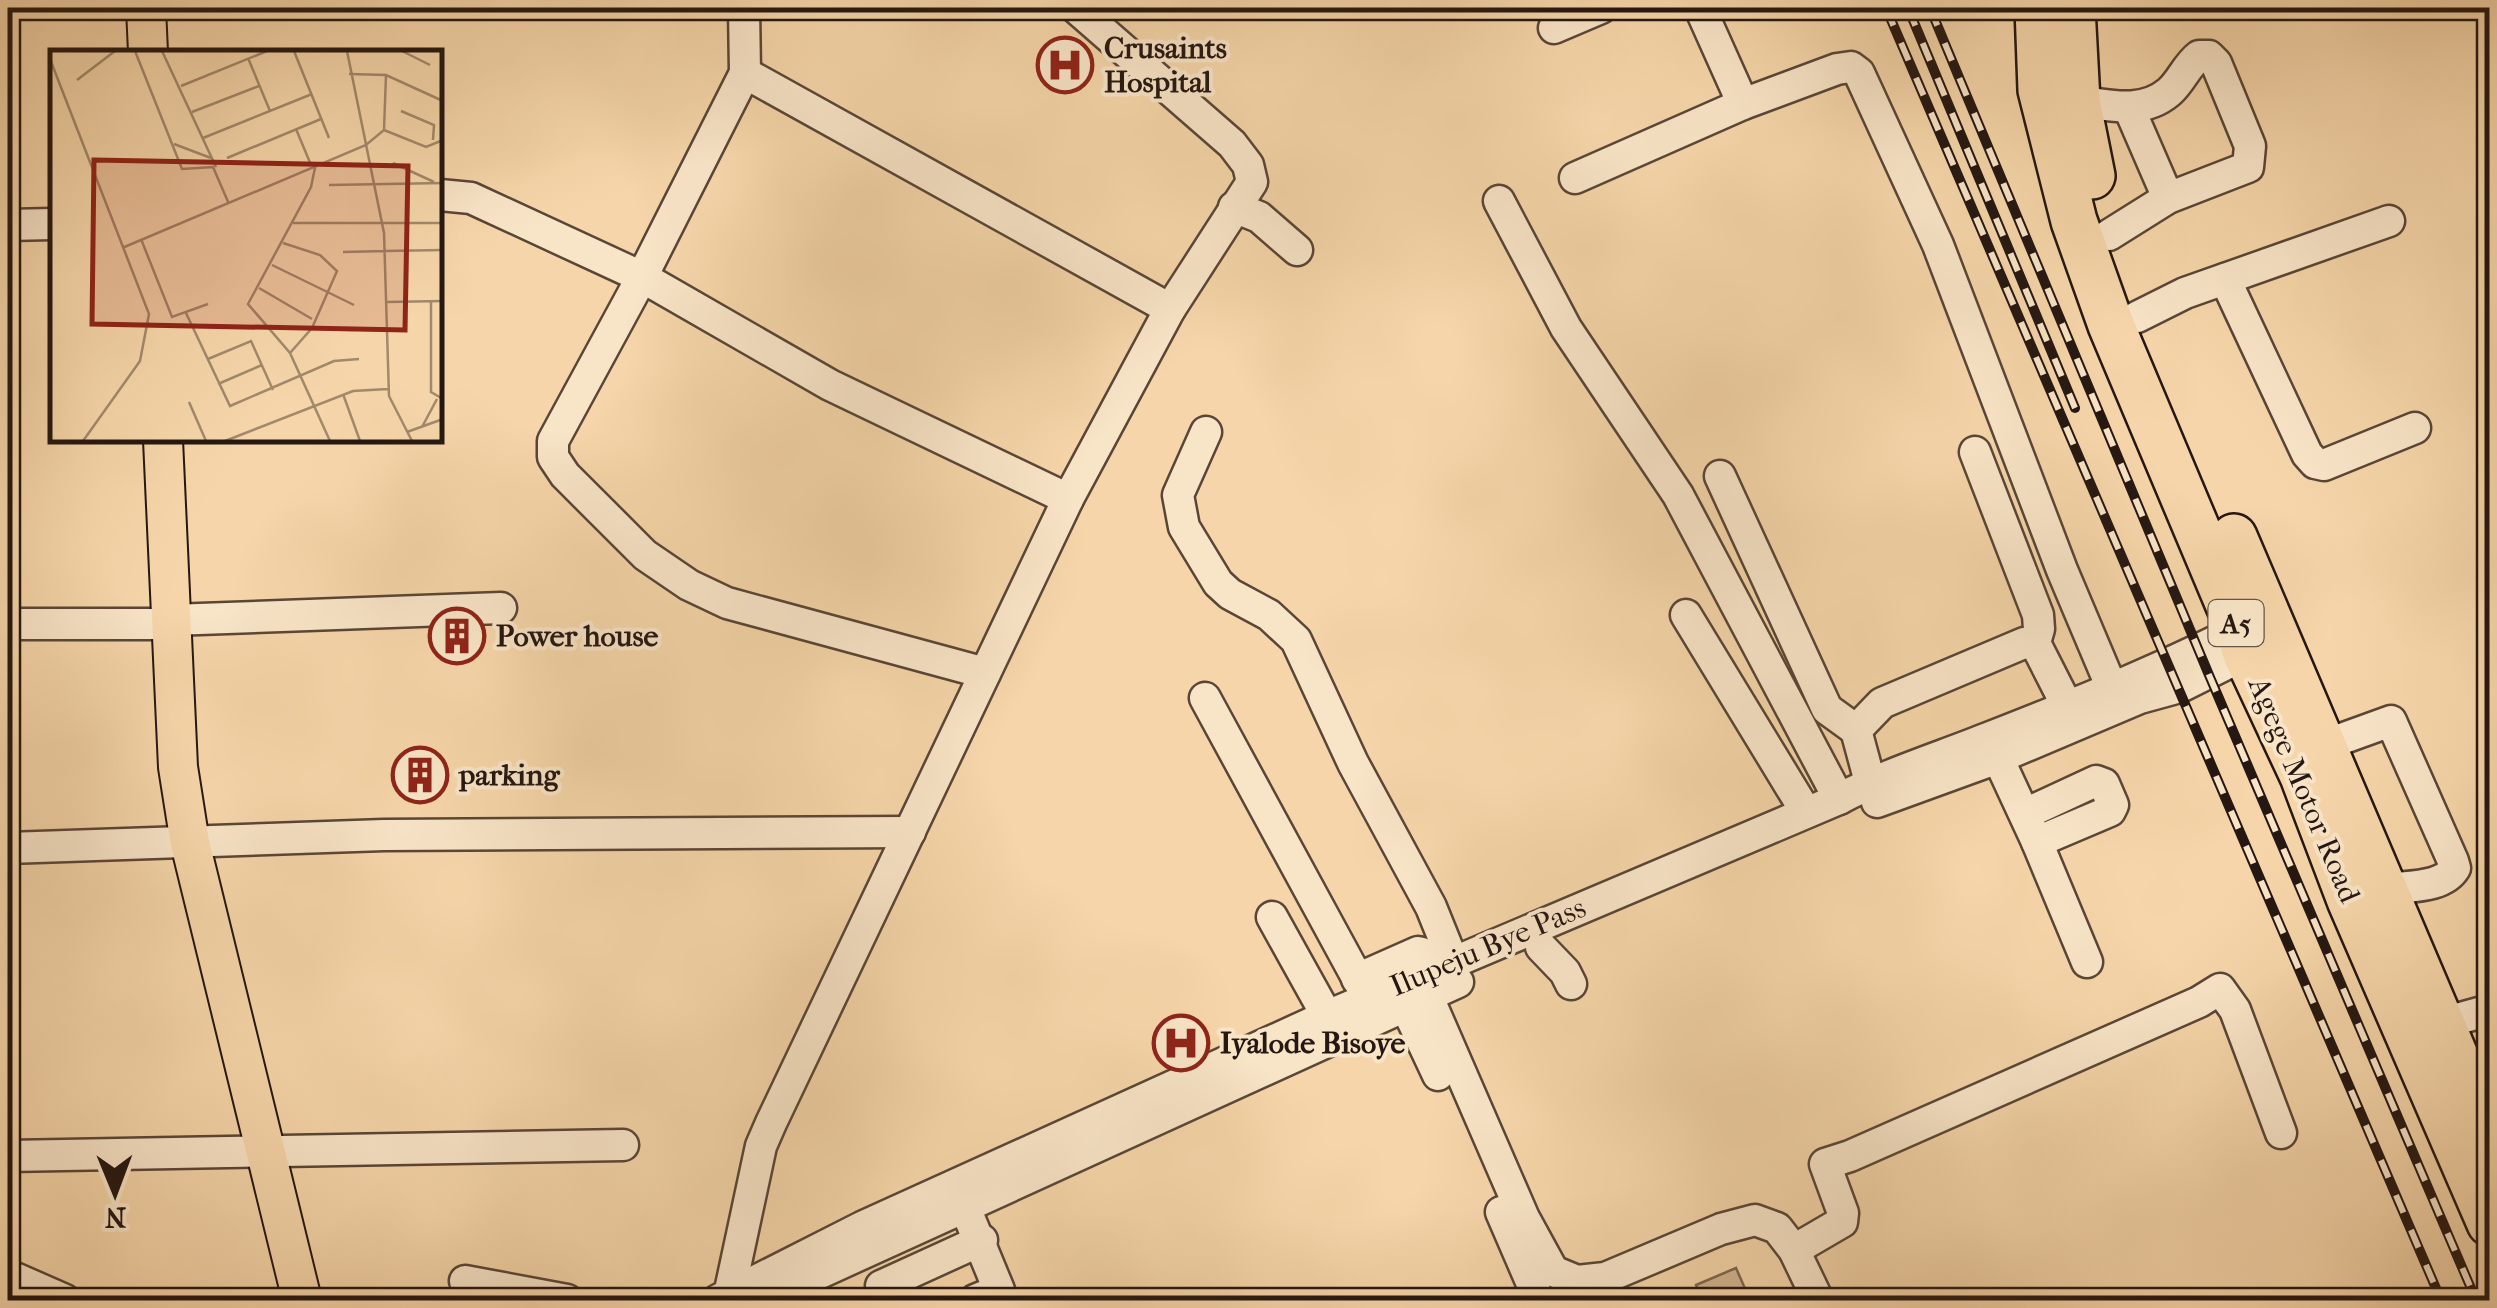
<svg xmlns="http://www.w3.org/2000/svg" width="2497" height="1308" font-family="'IM FELL French Canon',serif">
<rect width="100%" height="100%" fill="#f5d5a9"/>
<filter id="stains"><feTurbulence type="fractalNoise" baseFrequency=".002" numOctaves="4"/><feColorMatrix values="0 0 0 0 .2 0 0 0 0 .09 0 0 0 0 .02 0 0 0 .5 -.17"/></filter>
<radialGradient id="worn" r=".72"><stop offset=".6" stop-color="#630" stop-opacity="0"/><stop offset="1" stop-color="#630" stop-opacity=".3"/></radialGradient>
<path fill="#d2b58f" stroke="#7c6650" stroke-width="2.5" d="M1736,1268L1750,1300H1702L1696,1285Z"/>
<g fill="none" stroke-linecap="round" stroke-linejoin="round">
<g stroke="#594637" stroke-width="35">
<g id="minor">
<path d="M744,8L745,73L642,277L553,441V457L565,475L645,555L689,585L727,603L985,673"/>
<path d="M1700,8L1743,104"/>
<path d="M1554,28L1601,8"/>
<path d="M745,73L1170,309"/>
<path d="M2077,101C2108,105 2142,115 2169,92C2181,82 2186,66 2199,56H2209L2216,63L2250,146L2248,167L2168,198L2109,235"/>
<path d="M2129,108L2168,198"/>
<path d="M1575,178L1743,104L1837,69L1851,67L1859,73L1938,245L2062,570L2111,686"/>
<path d="M440,195L471,198L642,277L830,385L1068,499"/>
<path d="M1499,201L1566,328L1678,495L1839,799"/>
<path d="M1234,207L1259,217L1297,250"/>
<path d="M8,225L52,224"/>
<path d="M2225,279L2307,454L2315,463L2324,465L2415,428"/>
<path d="M2137,317L2185,293L2389,221"/>
<path d="M1206,432L1178,495L1184,527L1218,583L1230,594L1269,615L1296,640L1353,763L1431,907L1454,964"/>
<path d="M1975,452L2038,615L2039,629L2035,643"/>
<path d="M1720,476L1827,709L1856,730"/>
<path d="M1686,615L1806,812"/>
<path d="M171,620L501,608"/>
<path d="M8,624H170"/>
<path d="M1205,698L1367,996L1360,1003"/>
<path d="M2322,746L2391,721L2453,861L2455,868C2440,893 2392,883 2367,894"/>
<path d="M1998,758L2037,842L2110,811L2113,805L2104,784L2096,781L2025,814"/>
<path d="M1870,782L1856,730L1882,703L2024,643H2035L2063,698L2058,709"/>
<path d="M1877,802L1998,758L2140,698L2180,687L2260,647"/>
<path d="M2037,842L2087,962"/>
<path d="M8,848L384,835L910,832"/>
<path d="M1272,917L1327,1016"/>
<path d="M1541,947L1565,972L1571,984"/>
<path d="M1357,979L1418,952L1422,953L1432,970L1423,975"/>
<path d="M1421,981L1524,1218L1553,1271L1577,1281L1605,1278L1721,1229L1755,1220L1777,1228L1794,1250L1818,1300"/>
<path d="M1398,990L1438,1075"/>
<path d="M2439,1024L2490,1010"/>
<path d="M8,1156L623,1145"/>
<path d="M964,1205L999,1290L975,1300"/>
<path d="M1501,1212L1539,1300"/>
<path d="M1794,1250L1842,1222L1843,1213L1825,1164L1850,1156L2199,1002L2220,989L2235,1010L2281,1133"/>
<path d="M8,1275L65,1300"/>
<path d="M465,1281L567,1300"/>
<path d="M881,1286L982,1240"/>
<path d="M776,1293L1458,982"/>
<path d="M718,1300L862,1227L1327,1016L1839,799C1886,774 1938,758 1988,738C2075,704 2173,665 2255,621"/>
<path d="M728,1300L761,1146L771,1123L1068,499L1170,309L1252,182L1248,165L1232,144L1076,8"/>
</g>
</g>
<g stroke="#251711" stroke-width="42">
<g id="major">
<path d="M146,8L148,52"/>
<path d="M163,440L178,767L190,843L302,1300"/>
</g>
</g>
<g stroke="#251711" stroke-width="50">
<g id="highway">
<path d="M2038,8L2041,90L2074,221L2111,325L2239,629L2246,654L2303,776L2350,900L2490,1223"/>
<path d="M2072,8L2077,101L2092,176"/>
<path d="M2234,537L2490,1138"/>
</g>
</g>
<use href="#minor" stroke="#f8e4c7" stroke-width="30"/>
<use href="#major" stroke="#f5d5a9" stroke-width="38"/>
<use href="#highway" stroke="#f5d5a9" stroke-width="45"/>
<g stroke="#251711" stroke-width="10">
<g id="rail">
<path d="M1886,8L2441,1300"/>
<path d="M1908,8L2075,408"/>
<path d="M1930,8L2209,675L2476,1300"/>
</g>
</g>
<use href="#rail" stroke="#f8e4c7" stroke-width="6" stroke-dasharray="19" stroke-linecap="butt"/>
</g>
<defs>
<g id="hospital-ring" transform="scale(2.875)"><circle r="9.5" fill="#f8e4c7" stroke="#8f2418" stroke-width="1.5"/><path d="M-5-5h3v3.5h4V-5h3V5h-3V1.5h-4V5h-3Z" fill="#8f2418"/></g>
<g id="building-ring" transform="scale(2.875)"><circle r="9.5" fill="#f8e4c7" stroke="#8f2418" stroke-width="1.5"/><path d="M-4-6H4V6H1V3H-1V6H-4ZM-2.5-4.3h1.7v1.8h-1.7ZM.8-4.3h1.7v1.8H.8ZM-2.5-1h1.7V.8h-1.7ZM.8-1h1.7V.8H.8Z" fill="#8f2418"/></g>
</defs>
<g fill-rule="evenodd">
<use href="#hospital-ring" x="1065" y="65"/>
<use href="#building-ring" x="457" y="636"/>
<use href="#building-ring" x="420" y="775"/>
<use href="#hospital-ring" x="1181" y="1043"/>
</g>
<g text-anchor="middle" dominant-baseline="central" stroke-width="8" stroke-linejoin="round" paint-order="stroke">
<rect fill="#f8e4c7" stroke="#645448" stroke-width="2.5" x="2208.5" y="600" width="55" height="46" rx="8"/>
<g font-size="28" font-weight="bold" fill="#251711">
<text x="2236" y="623">A5</text>
</g>
<g font-size="30" font-weight="bold" fill="#251711" stroke="#f8e4c7" text-anchor="start">
<text x="1104" y="48">Crusaints<tspan x="1104" dy="34">Hospital</tspan></text>
<text x="496" y="636">Power house</text>
<text x="459" y="775">parking</text>
<text x="1220" y="1043">Iyalode Bisoye</text>
</g>
<g font-size="30" fill="#251711" stroke="#f8e4c7">
<text transform="translate(2304 790) rotate(67)">Agege Motor Road</text>
<text transform="translate(1488 947) rotate(-23)">Ilupeju Bye Pass</text>
</g>
</g>
<g transform="translate(50 50)">
<rect width="392" height="392" fill="#f5d5a9"/>
<path fill="none" stroke="#a2896c" stroke-width="2.5" d="M85,1L132,119L163,117L179,154M112,1L166,117M244,1L279,88M297,1L334,183L339,346L362,391M352,1L380,15M198,8L220,61M0,9L99,264L90,311L33,391M299,24L336,25L393,51M27,30L65,1M131,36L217,1M351,61L384,75L383,90M142,62L209,36M246,79L261,115M334,80L376,97L393,90M153,88L262,44M124,94L161,108M177,108L271,69M266,113L261,137L198,254L240,303L280,391M343,113L384,132M279,135L393,133M243,173H393M91,189L122,267L158,254M233,193L270,205L287,221L262,278L240,303M72,198L316,95L334,80L336,25M335,201L393,200M293,202L335,201M222,215L304,255M209,238L262,269M381,251V342L393,349M336,252L393,251M136,263L180,356L284,311L309,309M262,278L303,280M158,309L201,291L223,340M168,334L212,315M293,344L310,391M139,352L156,391M372,377L387,349M357,382L393,369M175,391L303,341L338,339"/>
<path fill="#8f2418" fill-opacity="0.15" stroke="#8f2418" stroke-width="5" d="M44,110L358,116L355,280L42,274Z"/>
<rect width="392" height="392" fill="none" stroke="#251711" stroke-width="5"/>
</g>
<rect width="2497" height="1308" fill="none" stroke="#f5d5a9" stroke-width="40"/>
<rect x="10" y="10" width="2477" height="1288" fill="none" stroke="#251711" stroke-width="5"/>
<rect x="20" y="20" width="2457" height="1268" fill="none" stroke="#251711" stroke-width="2.5"/>
<g transform="translate(115 1193) rotate(179)" stroke="#f8e4c7" stroke-width="8" paint-order="stroke">
<path d="M0-8L18 38L0 25L-18 38Z" fill="#251711"/>
<text y="-15" font-size="28" font-weight="bold" text-anchor="middle" fill="#251711">N</text>
</g>
<rect width="100%" height="100%" filter="url(#stains)"/>
<rect width="100%" height="100%" fill="url(#worn)"/>
</svg>
